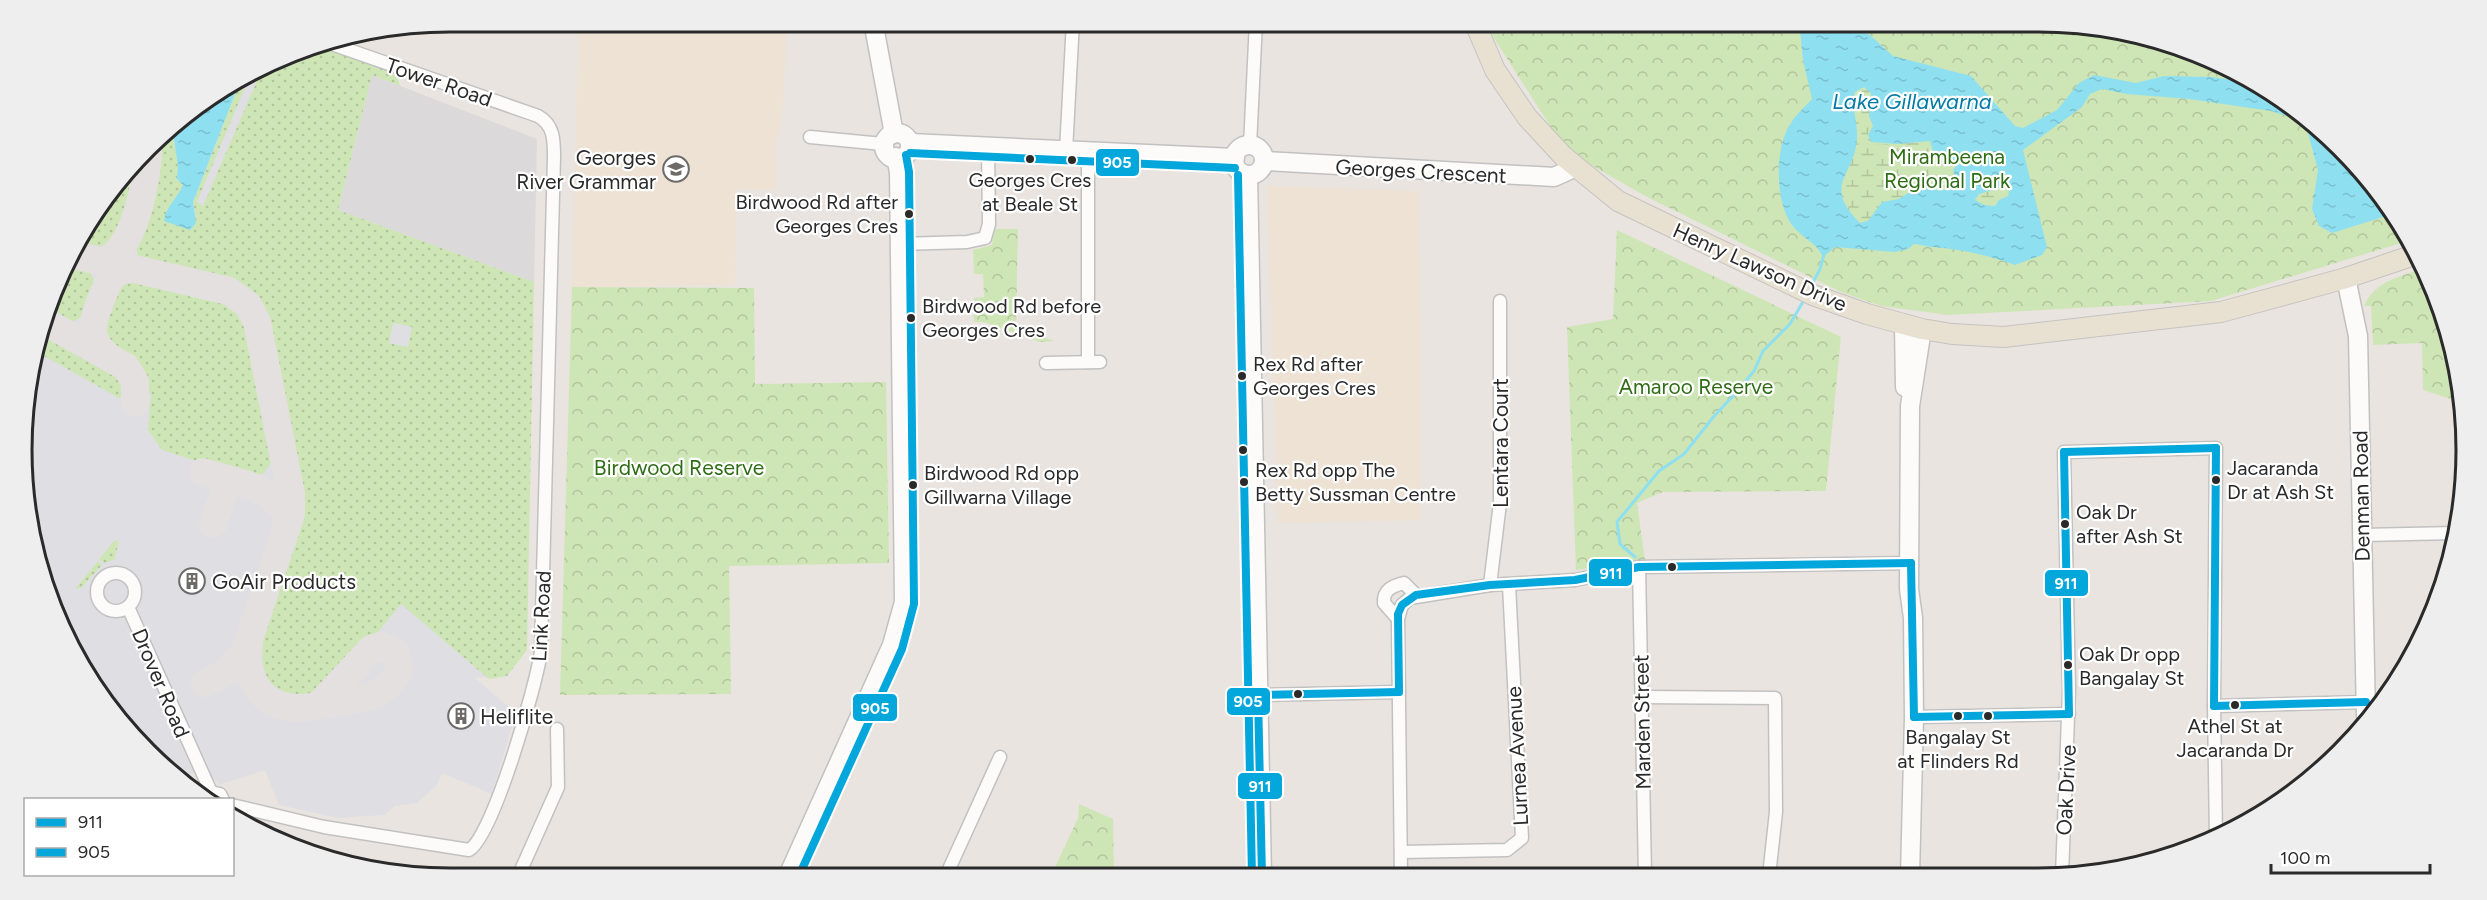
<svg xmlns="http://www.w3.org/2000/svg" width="2487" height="900" font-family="Figtree,sans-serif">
<defs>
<pattern id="grass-dots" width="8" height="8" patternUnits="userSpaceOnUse" patternTransform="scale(1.5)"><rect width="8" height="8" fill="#cee6b6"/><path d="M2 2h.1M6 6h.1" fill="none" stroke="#b1c59d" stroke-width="1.8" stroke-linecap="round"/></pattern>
<pattern id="forest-crowns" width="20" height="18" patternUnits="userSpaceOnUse" patternTransform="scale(1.5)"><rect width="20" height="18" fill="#cee6b6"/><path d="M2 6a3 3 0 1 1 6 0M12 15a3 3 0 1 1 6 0" fill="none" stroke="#b1c59d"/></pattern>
<pattern id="wetland-marsh" width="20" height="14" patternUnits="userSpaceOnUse" patternTransform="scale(1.5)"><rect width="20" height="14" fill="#cee6b6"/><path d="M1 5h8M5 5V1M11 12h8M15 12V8" fill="none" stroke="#b1c59d"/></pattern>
<pattern id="water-ripples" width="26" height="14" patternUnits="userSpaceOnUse" patternTransform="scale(1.5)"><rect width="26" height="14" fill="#8edff0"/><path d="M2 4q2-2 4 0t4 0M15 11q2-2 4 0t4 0" fill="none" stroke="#7bc0ce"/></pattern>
</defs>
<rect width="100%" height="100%" fill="#e9e4df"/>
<path fill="#dcd9db" d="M372,75L537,139L534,282L338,210Z"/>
<g fill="#ede2d3">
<path d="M579,21H745L787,24L782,118L775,149L777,190L736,189L735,285L572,287Z"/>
<path d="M1267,186L1419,191L1421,520L1278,523Z"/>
</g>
<path fill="#dfdfe3" d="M304,47L372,75L338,210L534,282L507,676L475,678L516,713L492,794L442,773L437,785L417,803L395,806L384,815L338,818L279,805L265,770L219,785L205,768L189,775V791L93,688L54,614L29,534L25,394L44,312L78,236L167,127L236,78Z"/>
<g fill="url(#grass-dots)" fill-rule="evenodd">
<path d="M314,44L396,73L400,86L372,75L338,210L534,282L527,650L507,676L489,679L401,604L327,694C288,716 253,694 255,650L295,537L301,504L265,316C247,272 188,271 147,262L138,257L136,246L156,185L159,137L172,124L178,167L177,179L184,185L177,199L166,211L196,217L193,202L242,76L252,71L197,202L203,206L256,83L260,67ZM393,323L412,327L408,347L389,343Z"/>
<path d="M136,165C133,186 121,245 100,251L74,246L78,236Z"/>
<path d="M66,263L89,270L95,282L83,316L71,323L44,311Z"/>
<path d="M130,279L227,300L244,315L274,452L272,462L263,474L243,476L162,450L148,430L151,393L146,391C143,356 108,359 103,331L120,287Z"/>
<path d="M40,329L119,373L127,385L125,397L119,398L35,351Z"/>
<path d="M115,540L119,542L114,560L104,563L99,559Z"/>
<path d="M98,561L102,565L81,588L75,589Z"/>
</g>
<g fill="url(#forest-crowns)">
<path d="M1483,21H2037L2148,36L2227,65L2298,110L2360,167L2411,240L2211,301L1948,315L1881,306L1841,292L1645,196L1586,162L1556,135Z"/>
<path d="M994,229H1018L1016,327L1054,341L1040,342L984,322H974V298L984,297L983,274H974L973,250L992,245Z"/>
<path d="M1617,230L1841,337L1826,491L1663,492L1637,503L1645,560L1576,570L1567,327L1613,319Z"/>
<path d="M2423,268L2443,312L2463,403L2423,390L2422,343L2373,345L2371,306H2364C2375,281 2400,277 2423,268Z"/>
<path d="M572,287L754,288L755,384L886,382L889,563L729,566L731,694L560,695Z"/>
<path d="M1079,804L1113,819L1114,877L1050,878L1078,818Z"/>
</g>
<g fill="url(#wetland-marsh)">
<path d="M1864,87L1869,88C1874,102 1867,113 1873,126L1868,132V140L1878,145L1930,141L1932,148L1940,159L1947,158L1955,162L1956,166L1949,188L1942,192C1915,183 1912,198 1888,199L1868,221L1860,223L1843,200L1841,190L1854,150L1853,101L1855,92Z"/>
<path d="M2003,187L2009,191L2008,196L1999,200L1995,206L1984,205L1974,200L1979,194Z"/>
</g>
<g fill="url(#water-ripples)" fill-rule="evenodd">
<path d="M1799,21H1842L1870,35L1893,56L1971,76L2015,126L2023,128L2057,110L2079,83L2094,75L2136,83L2164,76L2211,77L2255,83L2298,110L2360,167L2393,214L2332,233L2319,226L2312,209L2318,170L2305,122L2271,111L2189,99L2127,94L2102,89L2090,94L2082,107L2023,150L2047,247L2042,255L2015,265C1988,255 1960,249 1932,247C1926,247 1921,244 1914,244L1908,249L1895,252L1835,247L1823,257C1816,242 1802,238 1792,225C1775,202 1774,147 1791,123C1796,114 1805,107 1812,99L1803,60ZM1864,87L1871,93L1869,116L1873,126L1868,135L1871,142L1898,144L1930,141L1934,155L1940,159L1953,160L1956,166L1953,170L1955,177C1944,199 1938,187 1918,187L1899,199L1882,202L1868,221L1860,223C1821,184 1855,177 1857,138C1858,122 1851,108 1855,92ZM2003,187L2009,191L2008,196L1999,200L1995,206L1984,205L1975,200L1979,194Z"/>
<path d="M242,76L193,202L196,223L190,230L164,221C165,208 178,197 183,185L177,179L178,167L172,124Z"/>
</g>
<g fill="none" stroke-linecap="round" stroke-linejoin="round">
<g stroke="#8edff0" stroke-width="3">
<path d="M1811,286L1820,269L1824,254"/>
<path d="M1635,557L1620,544L1617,522L1659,471L1684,454L1715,415L1735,394L1754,371L1763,351L1790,324L1804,300"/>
</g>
<g stroke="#e3e0df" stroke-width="28">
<path d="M70,254L229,291L248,305L257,322L291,494V514L245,651L229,671L205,683"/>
<path d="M99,261C134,259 147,179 148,151"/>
<path d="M42,320L126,367L135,382V403"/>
<path d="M108,356C100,350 94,342 93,332C92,320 106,282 115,274C121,270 126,269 133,269"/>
<path d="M203,472C233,482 287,487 287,527"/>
<path d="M213,524L228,480"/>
<path d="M249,643C245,677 258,705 296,708C307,709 318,705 329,704C355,701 388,699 399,669L396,653L381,646L371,649L318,706"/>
</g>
<g stroke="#c2c1c1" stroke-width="15">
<g id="street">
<path d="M810,137L883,144"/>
<path d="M1250,146L1256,21"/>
<path d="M1066,151L1073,21"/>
<path d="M900,244L967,242L985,238L989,224L988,147"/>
<path d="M1088,362V152"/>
<path d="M1046,363L1100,362"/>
<path d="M2362,535L2456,533"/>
<path d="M1639,567L1645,876"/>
<circle cx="116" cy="592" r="19"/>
<path d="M1490,585L1500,503V301"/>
<path d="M128,607L211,792"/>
<path d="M1398,619L1384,603C1383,590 1392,586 1404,583L1416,595"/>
<path d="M1258,695L1399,692"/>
<path d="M1642,697L1775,698L1776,812L1769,876"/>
<path d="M2214,706L2366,702"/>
<path d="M1914,717L2069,714"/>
<path d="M203,799L211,792L220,794L223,800"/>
<path d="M232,805L324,827L469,850C493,837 537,683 541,651L554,157C554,140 554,125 538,116L326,42"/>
<path d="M1401,852L1507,850L1522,838L1509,585"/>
<path d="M2062,875L2069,691L2064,452L2216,448L2214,706L2216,838"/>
<path d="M1401,877L1398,619L1402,605L1410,598L1490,585L1575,580L1639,567L1911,563"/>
<path d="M945,878L1000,757"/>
<path d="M517,879L558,787L557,729"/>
</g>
</g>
<g stroke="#c2c1c1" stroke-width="21">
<g id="secondary">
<path d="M873,21L894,134"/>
<circle cx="897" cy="146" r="13"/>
<path d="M910,143L1235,158"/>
<circle cx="1249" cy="160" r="15"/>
<path d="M1264,161L1554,177L1576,167"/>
<path d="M1248,175L1262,877"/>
<path d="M2346,278L2358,336L2366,716"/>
<path d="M1904,324L1905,387"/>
<path d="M1910,876L1914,717L1913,618L1909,589L1910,406L1922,329"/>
<path d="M787,878L892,645L904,602L899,172L896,157"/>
</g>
</g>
<g stroke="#c4c3c1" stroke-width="22">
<path id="primary" d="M1474,21L1495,70L1527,117L1563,156L1618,201L1813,295L1867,314L1922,329L1952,334L2004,337L2221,312L2346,278L2417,254"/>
</g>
<use href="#street" stroke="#fcfbfa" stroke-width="12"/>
<use href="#secondary" stroke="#fcfbfa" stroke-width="18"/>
<use href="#primary" stroke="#e8e1d2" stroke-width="20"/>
<g stroke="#fff" stroke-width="12">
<g id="bus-1">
<path d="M2064,452L2069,714"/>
<path d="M2064,452L2216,448"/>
<path d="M1911,563L1914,717"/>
<path d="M1399,692L1398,614L1402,605L1416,595L1490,585L1575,580L1639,567L1911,563"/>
<path d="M1258,695L1262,877"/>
<path d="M1258,695L1399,692"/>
<path d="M2214,706L2216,448"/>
<path d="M2214,706L2366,702"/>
<path d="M1914,717L2069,714"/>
</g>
</g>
<g stroke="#fff" stroke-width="12">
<g id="bus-2">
<path d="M910,153L1235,168"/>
<path d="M1238,175L1252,877"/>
<path d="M798,878L902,649L914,604L909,172L906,155"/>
</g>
</g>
<use href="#bus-1" stroke="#04a7db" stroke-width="8"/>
<use href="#bus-2" stroke="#04a7db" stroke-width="8"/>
</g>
<defs>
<g id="school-ring" transform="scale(1.35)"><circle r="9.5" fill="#fff" stroke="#6d6b69" stroke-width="1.5"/><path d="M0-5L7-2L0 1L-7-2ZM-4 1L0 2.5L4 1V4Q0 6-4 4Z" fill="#6d6b69"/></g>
<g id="building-ring" transform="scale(1.35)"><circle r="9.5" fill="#fff" stroke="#6d6b69" stroke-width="1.5"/><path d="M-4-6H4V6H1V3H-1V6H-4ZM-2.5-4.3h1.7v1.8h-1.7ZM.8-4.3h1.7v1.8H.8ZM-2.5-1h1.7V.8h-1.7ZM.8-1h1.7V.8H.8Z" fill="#6d6b69"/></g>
</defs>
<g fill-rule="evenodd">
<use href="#school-ring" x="676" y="169"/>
<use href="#building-ring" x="192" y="581"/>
<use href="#building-ring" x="461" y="716"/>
</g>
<g fill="#2a2a2a" stroke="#fff" stroke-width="2">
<circle cx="1030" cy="159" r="5"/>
<circle cx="1072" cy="160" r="5"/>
<circle cx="909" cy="214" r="5"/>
<circle cx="911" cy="318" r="5"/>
<circle cx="1242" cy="376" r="5"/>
<circle cx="1243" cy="450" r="5"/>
<circle cx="2216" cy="480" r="5"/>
<circle cx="1244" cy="482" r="5"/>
<circle cx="913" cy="485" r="5"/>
<circle cx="2065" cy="524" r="5"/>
<circle cx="1672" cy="567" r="5"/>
<circle cx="2068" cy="665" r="5"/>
<circle cx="1298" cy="694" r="5"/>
<circle cx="2235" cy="705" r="5"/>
<circle cx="1958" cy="716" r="5"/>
<circle cx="1988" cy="716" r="5"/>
</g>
<g text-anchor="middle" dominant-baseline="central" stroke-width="4.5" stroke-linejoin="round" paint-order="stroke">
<g font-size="20" fill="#2a2a2a" stroke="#fff" text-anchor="start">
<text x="1030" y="180" text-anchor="middle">Georges Cres<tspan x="1030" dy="24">at Beale St</tspan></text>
<text x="898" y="202" text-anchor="end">Birdwood Rd after<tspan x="898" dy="24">Georges Cres</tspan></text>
<text x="922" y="306">Birdwood Rd before<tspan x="922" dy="24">Georges Cres</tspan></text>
<text x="1253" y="364">Rex Rd after<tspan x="1253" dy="24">Georges Cres</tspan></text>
<text x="2227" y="468">Jacaranda<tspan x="2227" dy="24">Dr at Ash St</tspan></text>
<text x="1255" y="470">Rex Rd opp The<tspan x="1255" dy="24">Betty Sussman Centre</tspan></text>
<text x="924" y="473">Birdwood Rd opp<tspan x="924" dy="24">Gillwarna Village</tspan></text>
<text x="2076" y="512">Oak Dr<tspan x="2076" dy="24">after Ash St</tspan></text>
<text x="2079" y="654">Oak Dr opp<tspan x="2079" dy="24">Bangalay St</tspan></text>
<text x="2235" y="726" text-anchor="middle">Athel St at<tspan x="2235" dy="24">Jacaranda Dr</tspan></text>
<text x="1958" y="737" text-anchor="middle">Bangalay St<tspan x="1958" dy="24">at Flinders Rd</tspan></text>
</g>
<g font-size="21" fill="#2a2a2a" stroke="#fff">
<text transform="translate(439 82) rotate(19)">Tower Road</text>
<text transform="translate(1421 171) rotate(3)">Georges Crescent</text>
<text transform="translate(1760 267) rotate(24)">Henry Lawson Drive</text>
<text transform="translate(1500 443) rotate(-90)">Lentara Court</text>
<text transform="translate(2361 496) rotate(-91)">Denman Road</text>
<text transform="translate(541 616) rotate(-87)">Link Road</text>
<text transform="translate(161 683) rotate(67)">Drover Road</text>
<text transform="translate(1642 722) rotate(-91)">Marden Street</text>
<text transform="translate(1517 756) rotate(-93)">Lurnea Avenue</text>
<text transform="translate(2066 790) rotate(-87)">Oak Drive</text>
</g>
<g font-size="21" fill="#2f6d15" stroke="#fff">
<text x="1947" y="156">Mirambeena<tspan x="1947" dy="24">Regional Park</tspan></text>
<text x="1696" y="386">Amaroo Reserve</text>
<text x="679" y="467">Birdwood Reserve</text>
</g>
<g font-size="21" fill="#2a2a2a" stroke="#fff" text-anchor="start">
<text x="656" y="157" text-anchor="end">Georges<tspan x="656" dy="24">River Grammar</tspan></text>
<text x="212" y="581">GoAir Products</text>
<text x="480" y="716">Heliflite</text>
</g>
<g font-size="22" font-style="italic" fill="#047ba4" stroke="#fff">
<text x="1912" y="101">Lake Gillawarna</text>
</g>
</g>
<path d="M0 0H2487V900H0ZM450 32H2038A418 418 0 0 1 2456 450V450A418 418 0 0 1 2038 868H450A418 418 0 0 1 32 450V450A418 418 0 0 1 450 32Z" fill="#eee" fill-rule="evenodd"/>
<path fill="none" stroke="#2a2a2a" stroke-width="3" d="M450 32H2038A418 418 0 0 1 2456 450V450A418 418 0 0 1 2038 868H450A418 418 0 0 1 32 450V450A418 418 0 0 1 450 32Z"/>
<g stroke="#fff" stroke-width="2">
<rect x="1095" y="148" width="45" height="29" rx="6" fill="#04a7db"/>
<rect x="1588" y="558" width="45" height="29" rx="6" fill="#04a7db"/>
<rect x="2044" y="569" width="45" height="28" rx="6" fill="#04a7db"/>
<rect x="1226" y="687" width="45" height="29" rx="6" fill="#04a7db"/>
<rect x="852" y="693" width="46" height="29" rx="6" fill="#04a7db"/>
<rect x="1237" y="772" width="46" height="28" rx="6" fill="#04a7db"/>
</g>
<g font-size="16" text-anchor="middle" font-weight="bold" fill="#fff">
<text x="1117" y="168">905</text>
<text x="1611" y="579">911</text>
<text x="2066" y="589">911</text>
<text x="1248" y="707">905</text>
<text x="875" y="714">905</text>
<text x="1260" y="792">911</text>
</g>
<rect x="24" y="798" width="210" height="78" fill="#ffffff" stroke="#aaaaaa" stroke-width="1.5"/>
<rect x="36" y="818" width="30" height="9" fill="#04a7db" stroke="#aaaaaa" stroke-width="1.5"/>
<text x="78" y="828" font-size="18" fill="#2a2a2a">911</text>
<rect x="36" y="848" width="30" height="9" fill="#04a7db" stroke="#aaaaaa" stroke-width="1.5"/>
<text x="78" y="858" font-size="18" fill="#2a2a2a">905</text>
<path d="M2271 864v9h159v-9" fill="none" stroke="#2a2a2a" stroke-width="3"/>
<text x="2280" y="864" font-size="18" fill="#2a2a2a" stroke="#ffffff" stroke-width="4.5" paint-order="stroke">100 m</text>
</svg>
